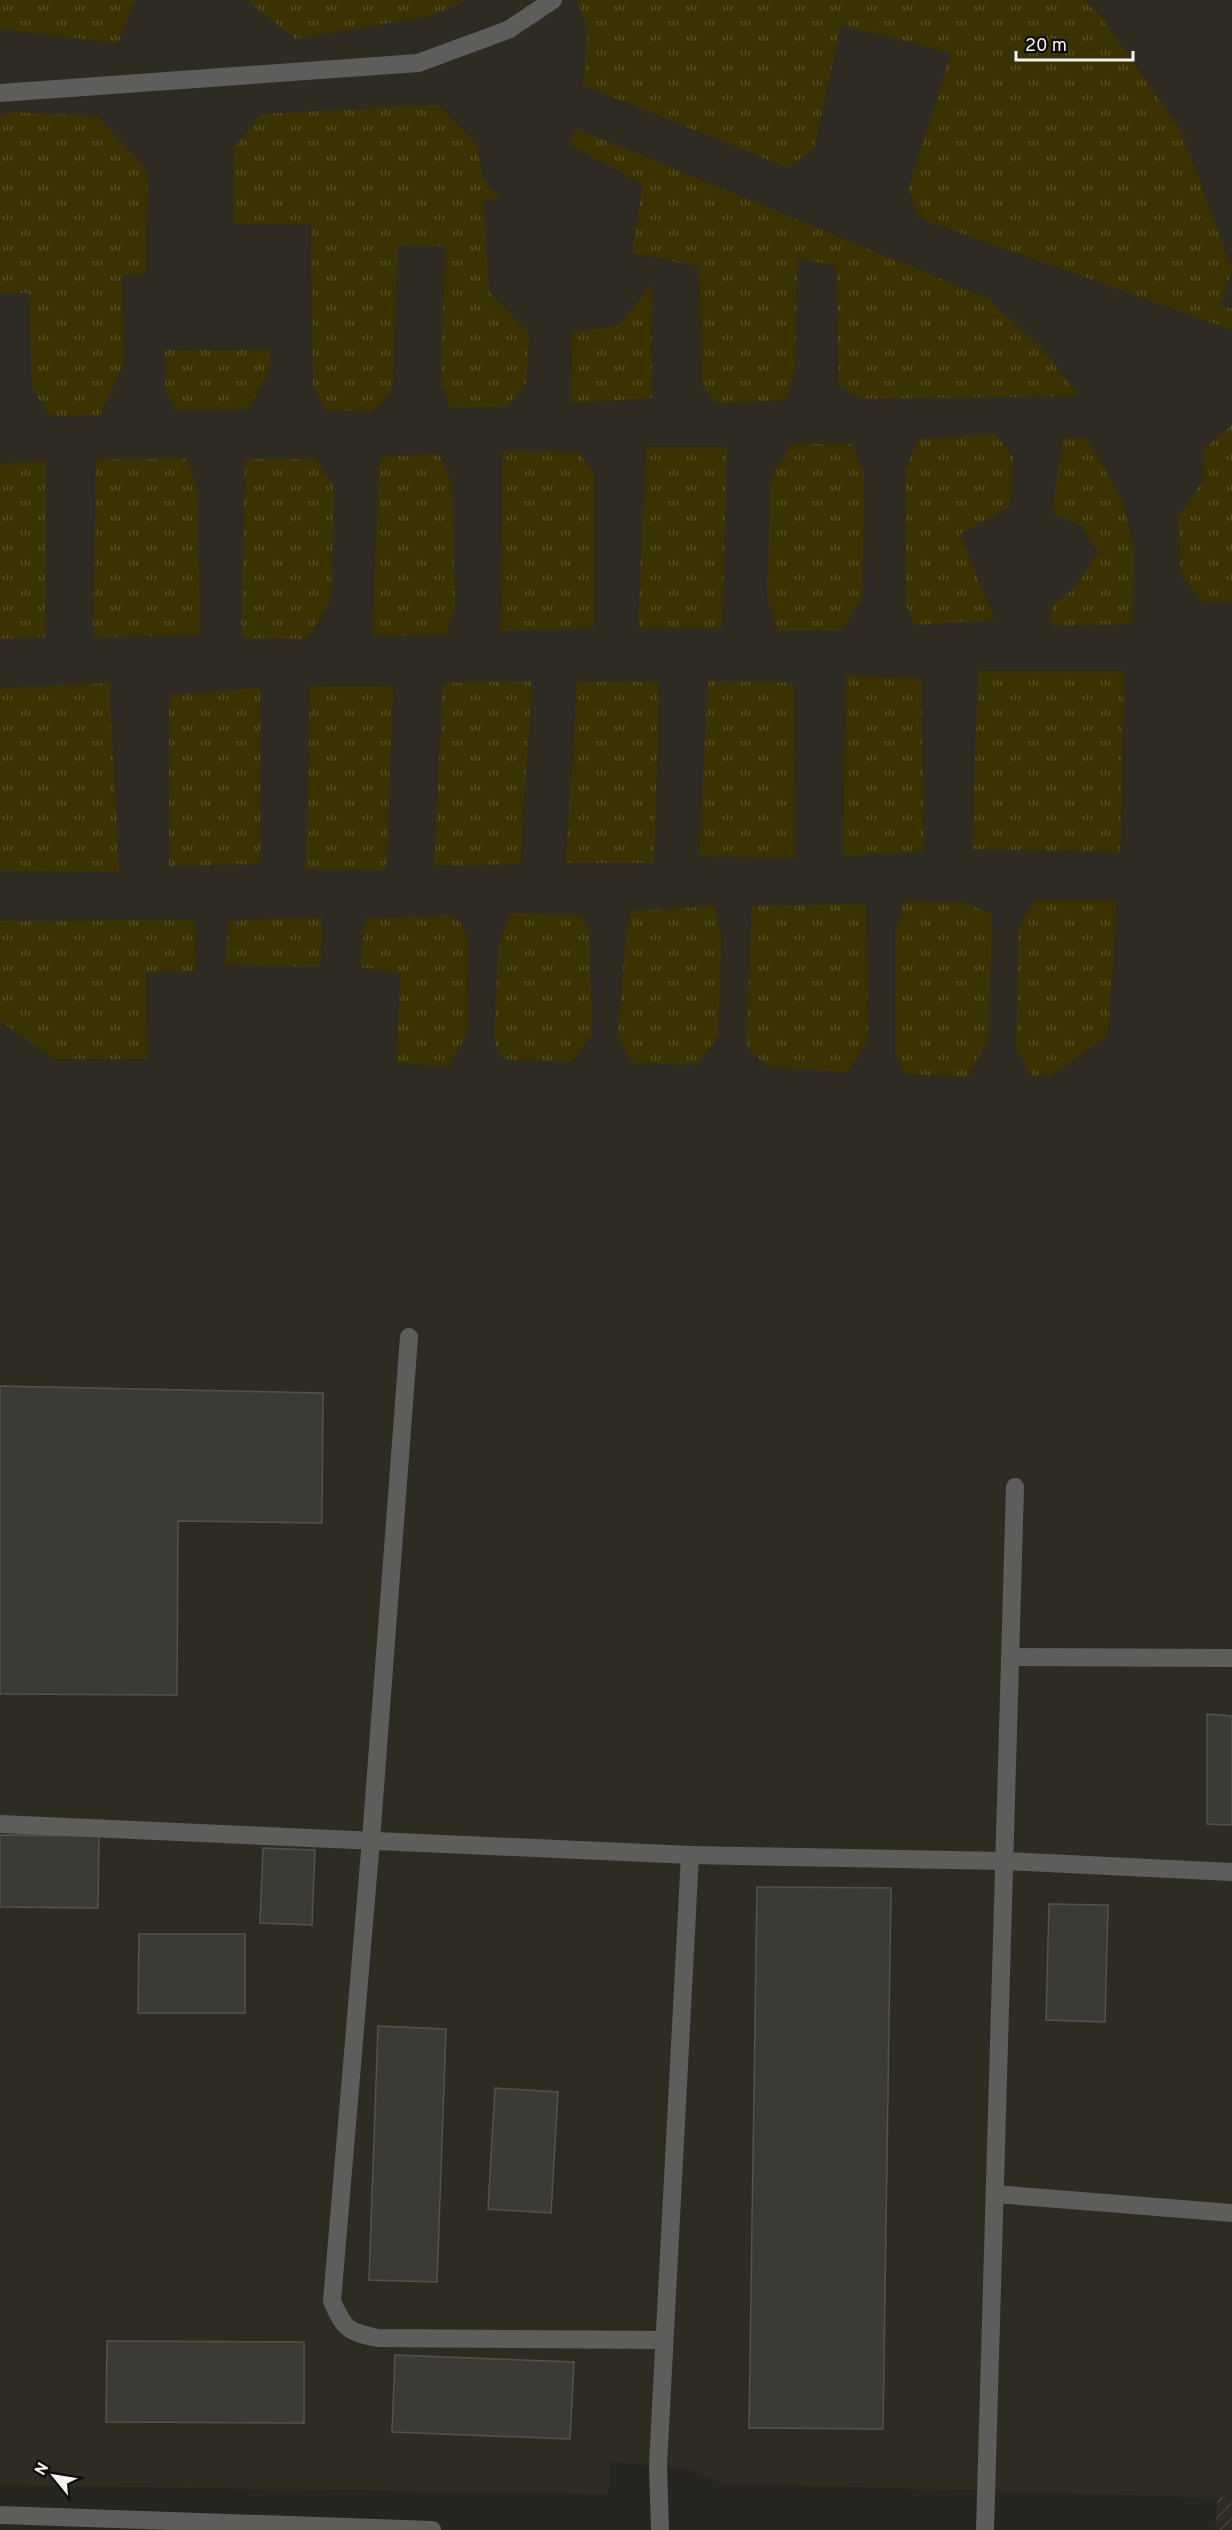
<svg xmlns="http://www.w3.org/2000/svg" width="1232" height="2530" font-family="Overpass,sans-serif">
<defs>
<pattern id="industrial-furrows" width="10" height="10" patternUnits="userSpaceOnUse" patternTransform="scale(1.5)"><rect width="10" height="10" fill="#2e2c22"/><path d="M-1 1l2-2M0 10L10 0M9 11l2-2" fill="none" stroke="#434138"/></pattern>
<pattern id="grass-tufts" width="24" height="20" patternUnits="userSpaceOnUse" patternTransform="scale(1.5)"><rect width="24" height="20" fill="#3a3200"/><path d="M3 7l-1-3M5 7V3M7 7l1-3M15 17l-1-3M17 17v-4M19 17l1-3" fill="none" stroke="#575026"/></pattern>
</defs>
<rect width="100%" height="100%" fill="#262521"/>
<path fill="#2e2c22" d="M0,0H1232V2498L721,2483L686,2468L611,2462L608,2494L0,2485Z"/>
<path fill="url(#industrial-furrows)" d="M1218,2496L1232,2498V2530H1215Z"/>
<g fill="url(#grass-tufts)">
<path d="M0,0H135L118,43L0,29Z"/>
<path d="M247,0H467L430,16L295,39Z"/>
<path d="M577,0H1084L1099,14L1181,131L1232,270L1219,306L1232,309V330L919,218L908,189L951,53L841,25L814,148L788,168L583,85L588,30Z"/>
<path d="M438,105L477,145L482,177L501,199L483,200L489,292L529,334L526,383L507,407L450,408L441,383L445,246L398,245L392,390L373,412L325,410L313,386L311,224H234V148L261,114Z"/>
<path d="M10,112L97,116L148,172L145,273L122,276L124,363L100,415L51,416L32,389L29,293H0V116Z"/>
<path d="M575,128L987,298L1047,354L1078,396L861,399L839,386L836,265L797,259L795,368L786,400L716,404L702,387L699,266L632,253L643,184L570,145Z"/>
<path d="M651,284L652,398L571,403L572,333L620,325Z"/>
<path d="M165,350H271L268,373L248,409L175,410L165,390Z"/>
<path d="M1232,425V601L1203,602L1181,575L1178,517L1204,480L1203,450Z"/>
<path d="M995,434L1013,457L1010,506L960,534L994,620L915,625L906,605V469L919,439Z"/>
<path d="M1063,438L1087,439L1123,502L1134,552L1132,624L1051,626L1052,606L1074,588L1098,553L1081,526L1052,513Z"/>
<path d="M792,444H852L864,473L862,599L840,631H778L767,598L771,476Z"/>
<path d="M646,447H727L722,628H638Z"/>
<path d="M503,451L578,452L594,473V628L500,631Z"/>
<path d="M439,454L452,485L455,604L446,635L372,636L380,457Z"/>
<path d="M186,458L197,488L200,635L93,637L96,460Z"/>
<path d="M245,459H316L334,487L331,600L307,639L241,638Z"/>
<path d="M46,460L45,637L0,639V464Z"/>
<path d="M978,671H1124L1120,852L972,849Z"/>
<path d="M845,675L921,679L924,852L843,856Z"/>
<path d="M532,681L520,864L434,866L443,683Z"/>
<path d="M708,681L794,683L795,858L699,856Z"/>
<path d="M577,682H659L654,863H566Z"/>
<path d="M109,683L119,872L0,871V688Z"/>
<path d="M310,686H393L386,870L306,869Z"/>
<path d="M260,688V864L169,866V695Z"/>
<path d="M1035,900H1117L1108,1035L1052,1075L1032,1076L1016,1049L1019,925Z"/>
<path d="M905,901L966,903L992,915L988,1040L967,1077L905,1074L895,1054V930Z"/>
<path d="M866,904L868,1040L848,1072L768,1067L746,1046L752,906Z"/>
<path d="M715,906L721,940L718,1037L696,1065L632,1063L618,1036L625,944L631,911Z"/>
<path d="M510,913L582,915L589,933L592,1034L572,1062L503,1059L494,1041L498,949Z"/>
<path d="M448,915L460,922L467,937L468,1032L448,1067L396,1062L401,973L361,967L365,919Z"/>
<path d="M322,917L320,967L225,964L229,921Z"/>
<path d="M196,920L195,971L146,972L147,1059H54L0,1021V921Z"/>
</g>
<g fill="#3b3a36" stroke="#52524d" stroke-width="1.5">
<path d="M0,1386L323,1393L322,1523L178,1521L177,1695L0,1694Z"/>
<path d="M1207,1714L1232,1716V1825L1207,1824Z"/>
<path d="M0,1835L99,1836L98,1908L0,1907Z"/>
<path d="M263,1848L315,1850L312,1925L260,1923Z"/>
<path d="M757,1887L891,1888L883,2429L749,2428Z"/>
<path d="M1049,1904L1108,1905L1105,2022L1046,2020Z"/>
<path d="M139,1934H245V2013H138Z"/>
<path d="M378,2026L446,2029L437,2282L369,2280Z"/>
<path d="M495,2088L558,2092L551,2213L488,2209Z"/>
<path d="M107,2341L304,2342V2423L106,2422Z"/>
<path d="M395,2355L574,2362L570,2439L392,2432Z"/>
</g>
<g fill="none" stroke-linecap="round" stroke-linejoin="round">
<g stroke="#5d5d5b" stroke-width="18">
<path d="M0,93L418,63L508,30L553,0"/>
<path d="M409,1337L371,1840L332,2301C344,2329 348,2332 378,2338L664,2340"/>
<path d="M1010,1657L1232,1658"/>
<path d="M0,1824L690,1855L658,2465L660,2530"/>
<path d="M690,1855L1004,1861L1232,1872"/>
<path d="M995,2194L1232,2213"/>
<path d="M0,2515L432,2530"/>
<path d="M985,2530L1015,1487"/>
</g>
</g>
<g transform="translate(54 2476) rotate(300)" stroke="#0f0e0d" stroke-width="4.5" paint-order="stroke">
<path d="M0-4.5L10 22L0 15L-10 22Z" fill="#f4f3f1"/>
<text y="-9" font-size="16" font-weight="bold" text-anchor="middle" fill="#f4f3f1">N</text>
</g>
<path d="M1016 51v9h117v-9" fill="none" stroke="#f4f3f1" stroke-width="3"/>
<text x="1025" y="51" font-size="18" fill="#f4f3f1" stroke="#0f0e0d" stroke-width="4.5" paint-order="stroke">20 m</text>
</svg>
